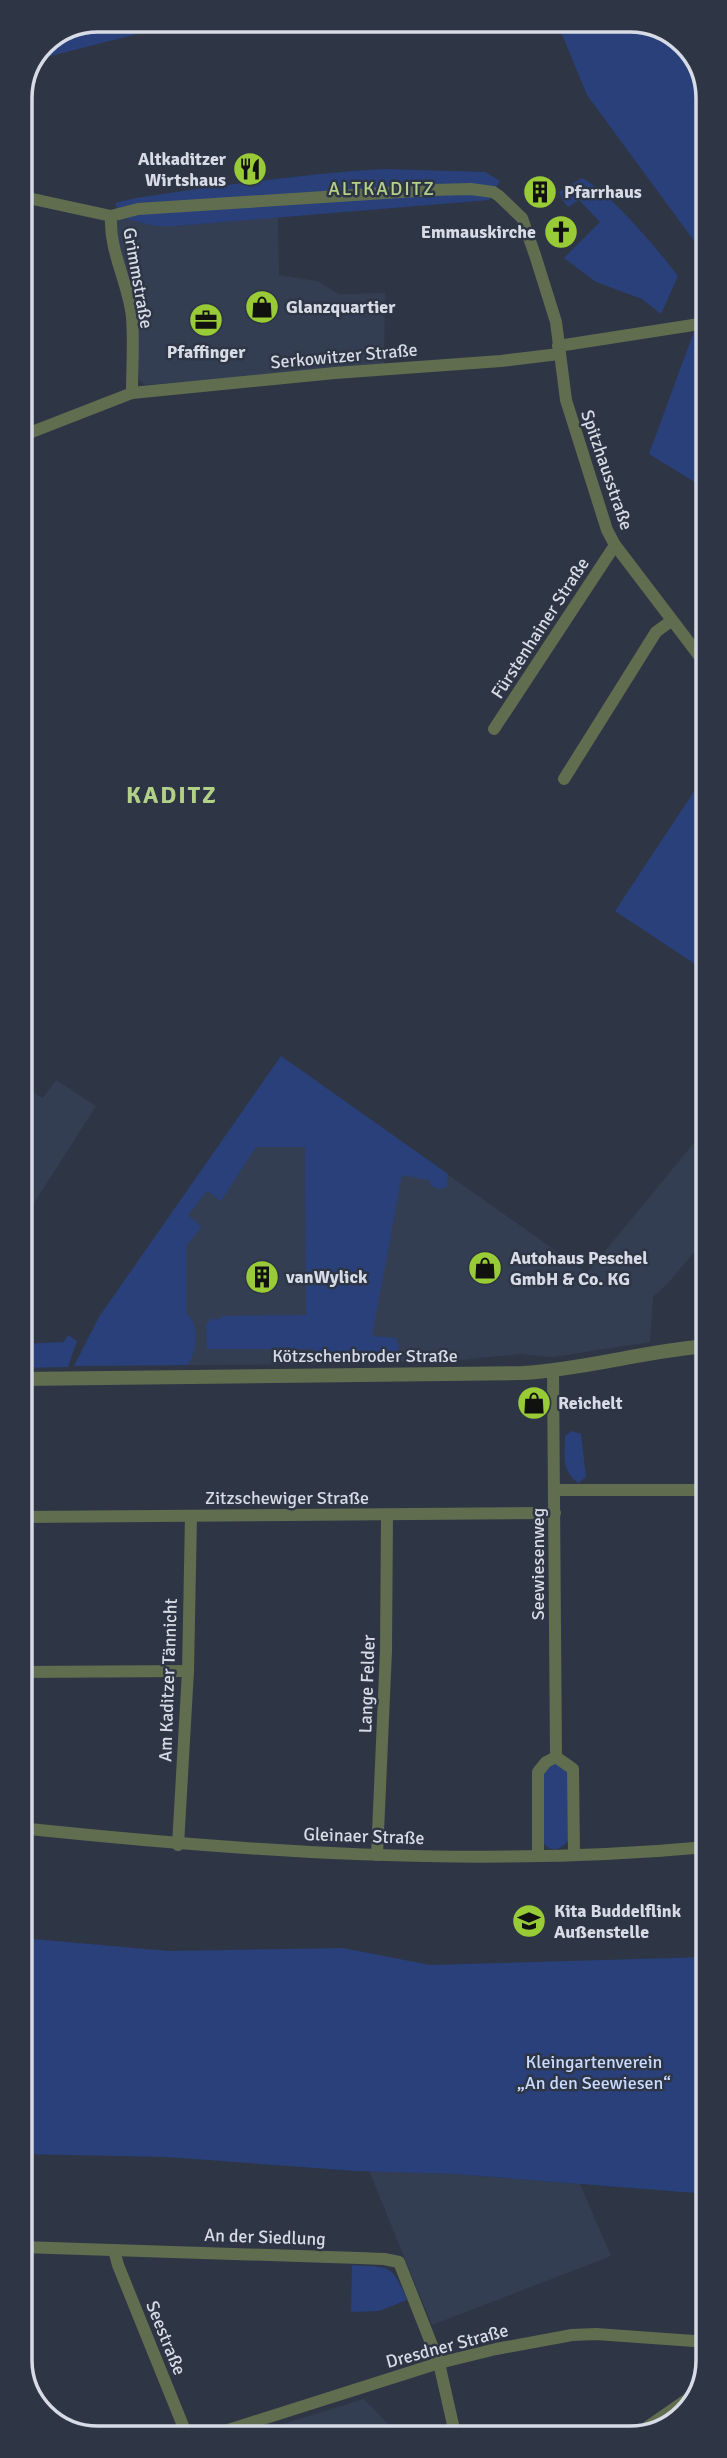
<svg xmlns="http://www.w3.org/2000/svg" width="727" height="2458" font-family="Signika,sans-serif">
<rect width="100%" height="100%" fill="#2e3545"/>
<g fill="#343e53">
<path d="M278,217L279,275L317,281L339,294L385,293L384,365L145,385L139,379L136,312L116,250V223L122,218L155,226H176Z"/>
<path d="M281,1056L587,1273L707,1127V1237L669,1282L653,1297L650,1342L553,1357L520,1354L431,1363L355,1360L324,1364L74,1366L99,1317Z"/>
<path d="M56,1080L96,1106L20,1225V1085L43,1098Z"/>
<path d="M369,2171L455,2174L580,2184L611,2256L432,2325Z"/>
<path d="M364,2399L397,2433L398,2438H238Z"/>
</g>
<g fill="#29407a">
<path d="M98,19H196L35,60L43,42Z"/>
<path d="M556,20H639L681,39L706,82V257L587,95Z"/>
<path d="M383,169L485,172L500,181L489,200L176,226H155L122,218L115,203L136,198C218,186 300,174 383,169Z"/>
<path d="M582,178C611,193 657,249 678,276L661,314L642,299L596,282L564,258L600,222L579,200L568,207L563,201L559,192Z"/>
<path d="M696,326H706V489L649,454Z"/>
<path d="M707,772V972L615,911Z"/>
<path d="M281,1056L448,1174L447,1187L439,1189L432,1186L429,1180L402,1175L372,1336L396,1338L399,1347L397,1361L355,1360L318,1364V1354L313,1349H207L206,1325L211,1319H221V1316L306,1315L305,1147H256L221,1201L207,1191L188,1215L202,1227L186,1246V1314C200,1320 197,1355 187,1365L74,1366L99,1317Z"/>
<path d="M68,1335L77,1341L68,1367L20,1368V1344L64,1342Z"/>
<path d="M572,1431L581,1434L586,1477L578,1483C561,1469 565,1457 565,1436Z"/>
<path d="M553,1762L567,1769L569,1839C562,1849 553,1854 543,1843V1773Z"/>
<path d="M21,1938L169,1951L343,1948L430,1965L707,1957L708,2194L455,2174L356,2171L167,2157L21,2154Z"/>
<path d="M352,2265C391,2268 391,2263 407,2300L379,2311L351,2312Z"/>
</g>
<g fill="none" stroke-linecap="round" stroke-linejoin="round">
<path stroke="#465580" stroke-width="2.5" d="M580,29L586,20"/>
<g stroke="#606d4f" stroke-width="12">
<path d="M19,196L111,216"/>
<path d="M111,216L138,209L432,190L471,189L493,192L499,196L522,218L535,255L556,322L566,400L607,530L615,545L707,666"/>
<path d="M111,216C109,252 128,281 132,317C134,342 132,368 132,393"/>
<path d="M558,346L706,323"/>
<path d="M19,437L132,393L335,373L501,361L559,354"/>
<path d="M494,729L615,545"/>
<path d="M564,779L656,632L671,621"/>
<path d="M553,1371L556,1757"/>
<path d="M555,1490H707"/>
<path d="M20,1517L555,1513"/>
<path d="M20,1672L188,1671"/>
<path d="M20,1828C248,1852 479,1868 707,1847"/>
<path d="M178,1845L188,1671L191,1516"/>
<path d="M377,1855L386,1651L387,1515"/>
<path d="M538,1855V1772L546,1762L556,1757L573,1769L574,1855"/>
<path d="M21,2247L359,2258L384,2259L399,2262L439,2363L456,2438"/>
<path d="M114,2250L118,2265L188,2438"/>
<path d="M633,2437L695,2394"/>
<path d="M203,2438L439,2363L496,2349L572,2335L596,2334L708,2342"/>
</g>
<path stroke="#606d4f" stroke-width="14" d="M20,1379L523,1373C585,1369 645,1351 707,1346"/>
</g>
<defs>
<g id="restaurant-disc" transform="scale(1.75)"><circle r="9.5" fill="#99cb36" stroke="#2e3545"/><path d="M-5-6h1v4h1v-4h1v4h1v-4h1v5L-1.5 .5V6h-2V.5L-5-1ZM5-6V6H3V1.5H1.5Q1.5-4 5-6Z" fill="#111"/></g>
<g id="building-disc" transform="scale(1.75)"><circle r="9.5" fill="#99cb36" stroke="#2e3545"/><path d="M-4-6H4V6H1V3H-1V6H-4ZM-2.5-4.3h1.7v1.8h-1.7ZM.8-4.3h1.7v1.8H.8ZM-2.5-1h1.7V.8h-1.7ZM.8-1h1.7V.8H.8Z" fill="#111"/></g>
<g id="church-disc" transform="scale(1.75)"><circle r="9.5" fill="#99cb36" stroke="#2e3545"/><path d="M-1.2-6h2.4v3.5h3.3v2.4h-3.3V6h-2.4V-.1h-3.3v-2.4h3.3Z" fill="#111"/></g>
<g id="shop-disc" transform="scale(1.75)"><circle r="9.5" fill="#99cb36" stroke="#2e3545"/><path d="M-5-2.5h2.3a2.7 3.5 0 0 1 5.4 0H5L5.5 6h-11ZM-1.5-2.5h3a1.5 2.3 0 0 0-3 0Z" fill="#111"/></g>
<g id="office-disc" transform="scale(1.75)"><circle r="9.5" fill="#99cb36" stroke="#2e3545"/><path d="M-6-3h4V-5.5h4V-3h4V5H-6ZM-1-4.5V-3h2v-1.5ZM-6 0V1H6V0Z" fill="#111"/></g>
<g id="school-disc" transform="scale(1.75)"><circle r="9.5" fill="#99cb36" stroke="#2e3545"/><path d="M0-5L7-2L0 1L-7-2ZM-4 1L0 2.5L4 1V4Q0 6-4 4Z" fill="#111"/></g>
</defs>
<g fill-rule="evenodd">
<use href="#restaurant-disc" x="250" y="169"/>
<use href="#building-disc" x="540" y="192"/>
<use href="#church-disc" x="561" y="232"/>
<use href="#shop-disc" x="262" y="307"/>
<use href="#office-disc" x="206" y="320"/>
<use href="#shop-disc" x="485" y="1268"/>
<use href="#building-disc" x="262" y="1277"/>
<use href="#shop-disc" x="534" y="1403"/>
<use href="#school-disc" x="529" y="1921"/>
</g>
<g text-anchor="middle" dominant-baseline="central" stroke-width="5" stroke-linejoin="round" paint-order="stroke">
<g font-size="18" font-weight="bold" fill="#d6dbe5" stroke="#2e3545" text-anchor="start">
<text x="226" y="159" text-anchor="end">Altkaditzer<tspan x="226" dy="21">Wirtshaus</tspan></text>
<text x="564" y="192">Pfarrhaus</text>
<text x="536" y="232" text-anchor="end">Emmauskirche</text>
<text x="286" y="307">Glanzquartier</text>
<text x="206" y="352" text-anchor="middle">Pfaffinger</text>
<text x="510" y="1258">Autohaus Peschel<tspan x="510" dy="21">GmbH &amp; Co. KG</tspan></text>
<text x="286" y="1277">vanWylick</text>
<text x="558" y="1403">Reichelt</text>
<text x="554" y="1911">Kita Buddelflink<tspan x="554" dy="21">Außenstelle</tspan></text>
</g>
<g font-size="18" fill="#d6dbe5" stroke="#2e3545">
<text transform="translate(138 278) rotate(80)">Grimmstraße</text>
<text transform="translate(344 356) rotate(-5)">Serkowitzer Straße</text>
<text transform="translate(607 470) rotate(71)">Spitzhausstraße</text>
<text transform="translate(540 628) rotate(-57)">Fürstenhainer Straße</text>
<text x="365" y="1356">Kötzschenbroder Straße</text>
<text x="287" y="1498">Zitzschewiger Straße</text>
<text transform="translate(538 1564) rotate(-90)">Seewiesenweg</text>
<text transform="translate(168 1680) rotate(-88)">Am Kaditzer Tännicht</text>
<text transform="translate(367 1684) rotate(-88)">Lange Felder</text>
<text transform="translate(364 1836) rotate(2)">Gleinaer Straße</text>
<text transform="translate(265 2237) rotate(2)">An der Siedlung</text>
<text transform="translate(166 2338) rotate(68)">Seestraße</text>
<text transform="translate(447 2346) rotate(-15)">Dresdner Straße</text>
</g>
<g font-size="18" fill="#c9daff" stroke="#2e3545">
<text x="594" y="2062">Kleingartenverein<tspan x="594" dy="21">„An den Seewiesen“</tspan></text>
</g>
<g font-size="19" letter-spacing="2" fill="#b3d089" stroke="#2e3545">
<text x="382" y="189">ALTKADITZ</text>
</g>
<g font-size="24" font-weight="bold" letter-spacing="2" fill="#b3d089" stroke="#2e3545">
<text x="172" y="795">KADITZ</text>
</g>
</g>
<path d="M0 0H727V2458H0ZM98 32H630A66 66 0 0 1 696 98V2360A66 66 0 0 1 630 2426H98A66 66 0 0 1 32 2360V98A66 66 0 0 1 98 32Z" fill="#2e3545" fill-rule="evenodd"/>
<path fill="none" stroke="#d6dbe5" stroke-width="3.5" d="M98 32H630A66 66 0 0 1 696 98V2360A66 66 0 0 1 630 2426H98A66 66 0 0 1 32 2360V98A66 66 0 0 1 98 32Z"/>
</svg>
